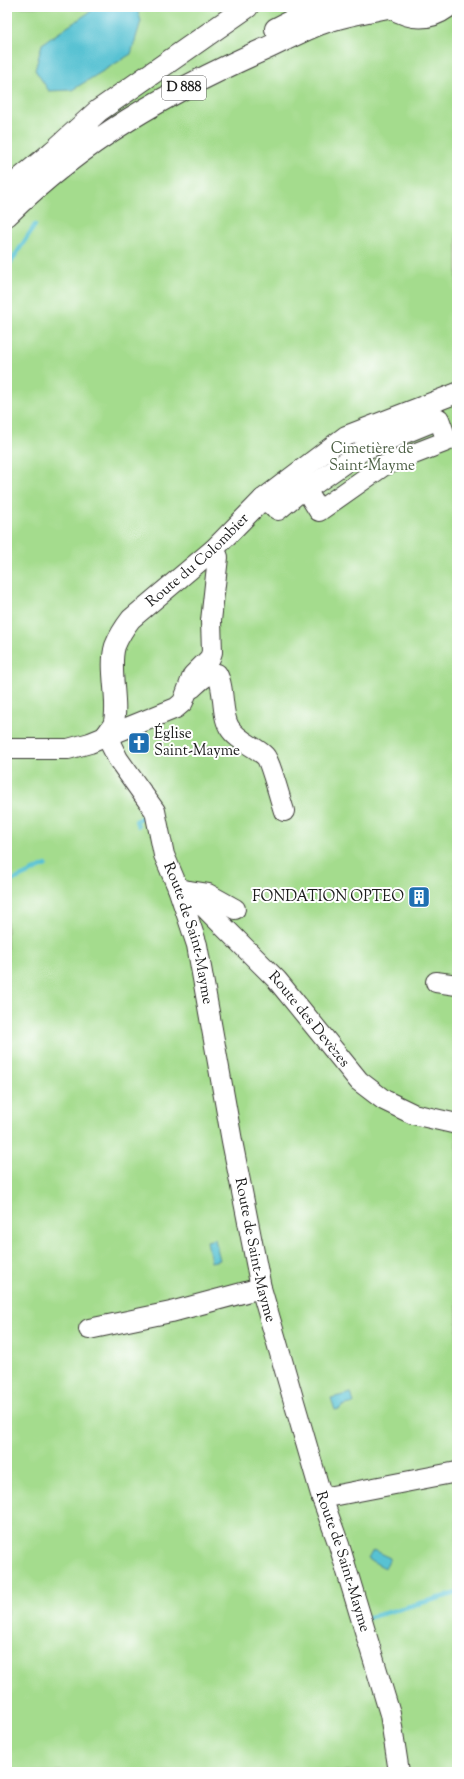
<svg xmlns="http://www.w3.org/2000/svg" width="464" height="1779" font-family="'Sorts Mill Goudy',serif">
<rect width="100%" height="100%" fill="#fff"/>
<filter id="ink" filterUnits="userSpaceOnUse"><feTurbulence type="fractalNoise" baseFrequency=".025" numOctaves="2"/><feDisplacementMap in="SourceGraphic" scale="8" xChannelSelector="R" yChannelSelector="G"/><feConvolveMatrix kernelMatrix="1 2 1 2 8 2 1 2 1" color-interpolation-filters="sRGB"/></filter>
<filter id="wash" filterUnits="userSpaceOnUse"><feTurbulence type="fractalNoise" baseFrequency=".012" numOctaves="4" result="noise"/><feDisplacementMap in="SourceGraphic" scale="16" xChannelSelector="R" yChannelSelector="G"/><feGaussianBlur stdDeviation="0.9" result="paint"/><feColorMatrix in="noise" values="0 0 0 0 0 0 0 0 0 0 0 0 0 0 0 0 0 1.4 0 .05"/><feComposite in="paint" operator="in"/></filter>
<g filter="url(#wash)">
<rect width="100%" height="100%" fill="#ede4c7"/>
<rect fill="#a4dc8d" stroke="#607c54" x="7" y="7" width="450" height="1765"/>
<g fill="#58c2d3" stroke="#3a6f78">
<path d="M97,7L137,8L141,21L131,54L72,90L49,91L35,70L42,44Z"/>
<path d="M215,1239L220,1260L211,1262L207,1241Z"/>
<path d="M351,1393L354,1403L342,1406L340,1409L335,1410L331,1398Z"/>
<path d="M373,1550L390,1558L385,1568L368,1559Z"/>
</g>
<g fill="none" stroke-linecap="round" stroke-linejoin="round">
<g stroke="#58c2d3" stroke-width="4.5">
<path d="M7,268L35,225"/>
<path d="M138,826L136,821L148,813"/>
<path d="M7,883L46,865"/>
<path d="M367,1618L457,1593"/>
</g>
</g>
</g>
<g filter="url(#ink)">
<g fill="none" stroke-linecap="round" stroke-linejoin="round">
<g stroke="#3b3a36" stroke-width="22">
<g id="minor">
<path d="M439,419L447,441L383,466L319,511L306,490L363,450Z"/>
<path d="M263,499L278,510L296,495L306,490"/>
<path d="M192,688C200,681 206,673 217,674C225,688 221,713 229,727C237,741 255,746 265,756C270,761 281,802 284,811"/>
<path id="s1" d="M106,735L118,759L155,811L164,855L178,888L197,945L232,1141L261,1288L322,1498L339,1545L390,1714L399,1772"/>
<path id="s2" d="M106,735C108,732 111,728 113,725C120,705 108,669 115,646C119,636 124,628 131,619L214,549L263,499L346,436L457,393"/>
<path d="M7,749H68L90,743L176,708L183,702L193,675L210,658L212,652L211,621L218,557L214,549"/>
<path id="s3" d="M178,888L188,891L277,980L359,1081L384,1100L413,1114L457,1124"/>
<path d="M188,891L208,894L235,909"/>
<path d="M436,982L457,985"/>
<path d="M89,1329L171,1312L261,1288"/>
<path d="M322,1498L457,1472"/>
</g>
</g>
<g stroke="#3b3a36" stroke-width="24">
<g id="major">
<path d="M391,7C409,18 428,21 447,7"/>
<path d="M276,29L319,7"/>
<path d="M53,152L88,131"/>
<path d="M7,190L53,152L98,111L247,7"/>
<path d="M7,215C83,140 168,92 265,49C285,40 313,24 334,19C351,14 369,11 387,7"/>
</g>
</g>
<use href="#minor" stroke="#fff" stroke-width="20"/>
<use href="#major" stroke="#fff" stroke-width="22"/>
</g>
</g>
<defs>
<g id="church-square" transform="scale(1.15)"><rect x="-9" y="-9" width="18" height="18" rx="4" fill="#1f6fb2" stroke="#fff"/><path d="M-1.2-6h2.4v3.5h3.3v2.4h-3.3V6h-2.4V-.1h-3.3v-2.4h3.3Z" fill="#fff"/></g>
<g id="building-square" transform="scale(1.15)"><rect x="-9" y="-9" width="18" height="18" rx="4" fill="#1f6fb2" stroke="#fff"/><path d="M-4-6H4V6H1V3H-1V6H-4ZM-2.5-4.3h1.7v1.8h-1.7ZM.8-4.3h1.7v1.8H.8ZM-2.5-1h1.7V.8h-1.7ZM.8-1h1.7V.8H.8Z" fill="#fff"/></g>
</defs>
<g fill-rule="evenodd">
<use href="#church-square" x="139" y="743"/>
<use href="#building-square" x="419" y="897"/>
</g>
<g text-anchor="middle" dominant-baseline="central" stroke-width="4" stroke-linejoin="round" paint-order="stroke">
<rect fill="#fff" stroke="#606060" stroke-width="1" x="162" y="76" width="44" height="24" rx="3"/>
<g font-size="14" font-weight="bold" fill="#1c1c1c">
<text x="184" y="88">D 888</text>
</g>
<g font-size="15" fill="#4c5f44" stroke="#fff">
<text x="372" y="449">Cimetière de<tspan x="372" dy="17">Saint-Mayme</tspan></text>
</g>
<g font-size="15" fill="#1c1c1c" stroke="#fff">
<text stroke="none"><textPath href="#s2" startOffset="212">Route du Colombier</textPath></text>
<text stroke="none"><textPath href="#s1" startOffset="218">Route de Saint-Mayme</textPath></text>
<text stroke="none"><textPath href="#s3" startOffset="187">Route des Devèzes</textPath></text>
<text stroke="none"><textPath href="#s1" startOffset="542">Route de Saint-Mayme</textPath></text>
<text stroke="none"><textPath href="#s1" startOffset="866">Route de Saint-Mayme</textPath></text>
</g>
<g font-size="15" fill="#1c1c1c" stroke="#fff" text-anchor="start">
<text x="154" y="734">Église<tspan x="154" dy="17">Saint-Mayme</tspan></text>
<text x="404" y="897" text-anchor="end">FONDATION OPTEO</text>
</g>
</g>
<rect width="464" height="1779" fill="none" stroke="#fff" stroke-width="24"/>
</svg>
